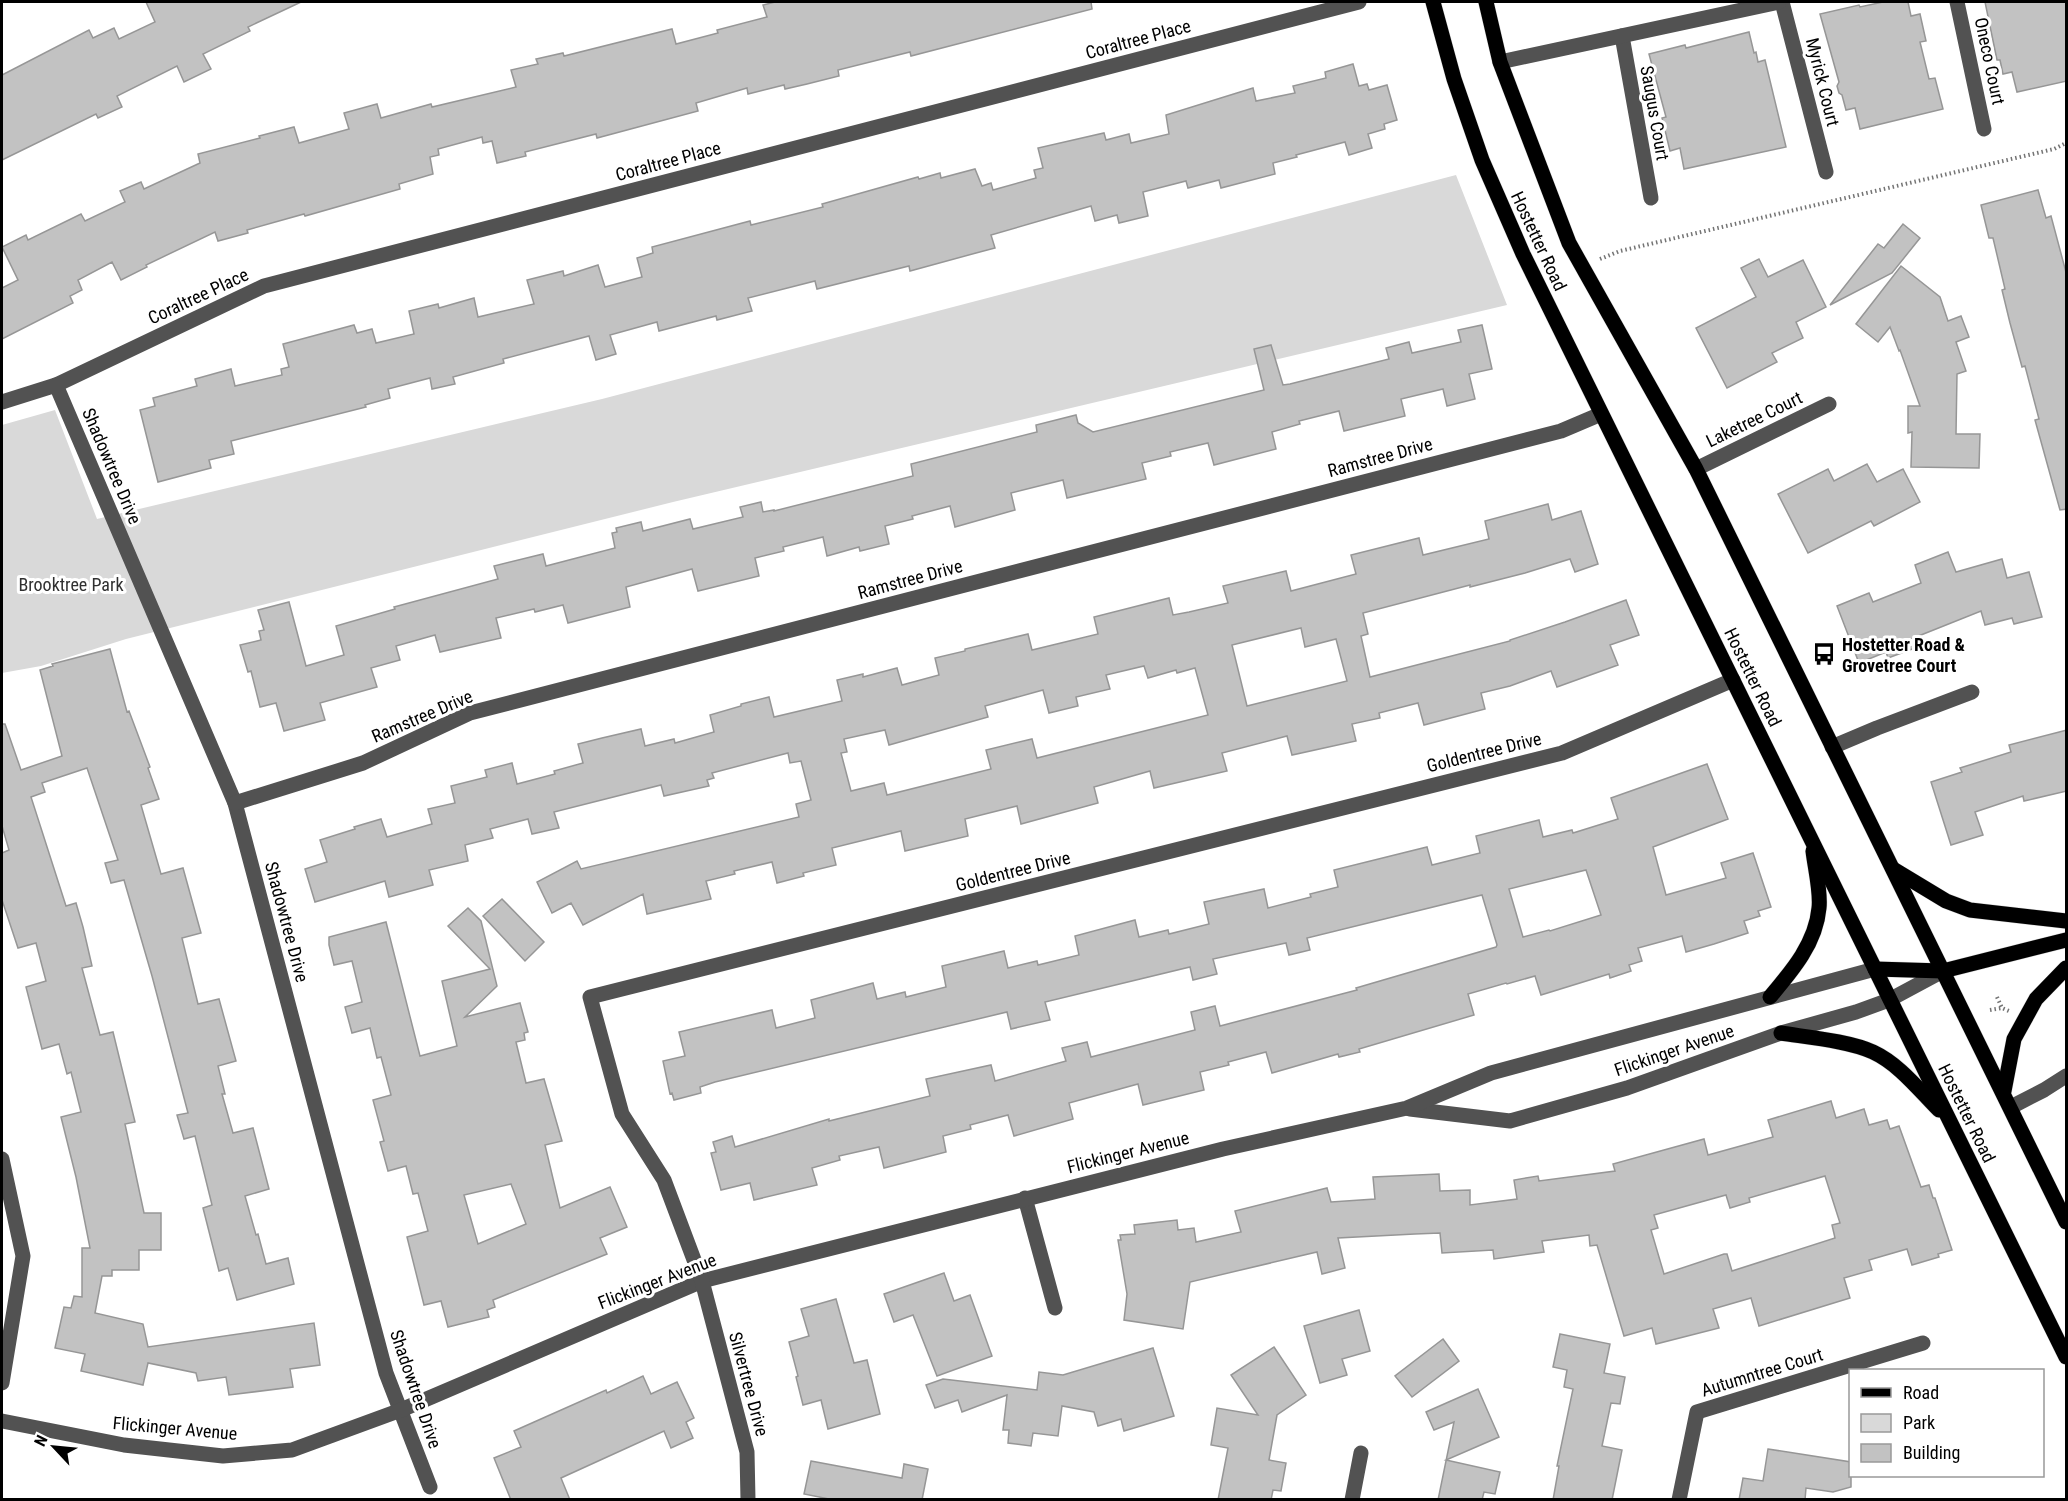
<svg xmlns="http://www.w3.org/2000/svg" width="2068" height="1501" font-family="'Roboto Condensed',sans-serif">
<rect width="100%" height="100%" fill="#fff"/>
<path fill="#d9d9d9" d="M1456,175L1507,305L673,502L126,639L41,666L2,673V425L55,410L97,519L602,399Z"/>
<g fill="#c2c2c2" stroke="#969696" stroke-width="1.5" fill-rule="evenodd">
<path d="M146,2H301L248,27L250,31L203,54L211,69L184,82L177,66L117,96L122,107L98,118L96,114L2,160V75L89,30L93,38L114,28L119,39L155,22Z"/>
<path d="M775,2H1091L1092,9L911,56L910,52L838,70L839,76L807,84L785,89L784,85L748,94L747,88L696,103L698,111L597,138L596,134L525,152L526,156L497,163L492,141L483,143L482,137L438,149L439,155L430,157L433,174L399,184L400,189L305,216L304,214L247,230L248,233L218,241L215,232L146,265L147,267L121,280L112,262L78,280L82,290L70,296L73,303L2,339V288L18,280L2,247L26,235L28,240L81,214L85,221L125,202L120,191L141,182L144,189L200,163L198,154L260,138L259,136L294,127L299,143L349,129L344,113L377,104L381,118L431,104L432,107L516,87L511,70L538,64L536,59L563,53L564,56L672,29L676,44L718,33L717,30L767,17L763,5Z"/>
<path d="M1883,2H1908L1911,16L1920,14L1926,41L1920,42L1929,79L1935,78L1943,109L1860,129L1855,108L1846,110L1842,95L1839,93L1837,86L1839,82L1820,14L1859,5L1860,7Z"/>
<path d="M1985,2H2067V81L2017,92L2012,72L2003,74L2000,60H1997Z"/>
<path d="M1749,32L1754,53L1756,52L1758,62L1765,60L1786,147L1684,169L1680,148L1670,151L1662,118L1666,117L1649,54L1685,45L1686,48Z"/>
<path d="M1353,64L1359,86L1367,84L1369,90L1387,85L1397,120L1384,124L1385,129L1368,134L1372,148L1349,155L1345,142L1296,155L1297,157L1273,163L1275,174L1221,188L1219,180L1188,188L1186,181L1143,192L1148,216L1119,223L1117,215L1095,221L1091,206L991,235L995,248L976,253L910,271L909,266L817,289L815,281L748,298L752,311L717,320L716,316L659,331L657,322L610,335L616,354L596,360L589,336L503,359L504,363L453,377L455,384L432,389L430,378L388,389L390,398L365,405L366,407L231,441L234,454L209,460L211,468L158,482L140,410L155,406L153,398L197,386L195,379L231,369L235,386L282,375L281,369L289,367L283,344L354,325L357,333L372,329L376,343L414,334L409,311L438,304L439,308L474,298L478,317L534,304L527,280L563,271L564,276L598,265L605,287L642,277L637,258L653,253L652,247L750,221L751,225L823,207L822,204L918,177L919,179L940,173L941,178L975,169L982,186L991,183L993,190L1036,178L1034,170L1043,168L1038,148L1104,133L1106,140L1129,134L1131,143L1169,134L1166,115L1253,88L1256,101L1295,93L1293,86L1326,78L1325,72Z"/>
<path d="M2038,190L2046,218L2051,216L2067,276V509L2060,510L2035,420L2039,419L2025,366L2022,367L2010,323L2002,290L2005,289L1993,238H1989L1981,205Z"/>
<path d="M1903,224L1920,238L1892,273L1830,305L1878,244L1884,248Z"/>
<path d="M1759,259L1768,277L1803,260L1826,307L1796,322L1803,338L1772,353L1777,362L1727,388L1696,328L1756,297L1741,268Z"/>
<path d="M1901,266L1940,297L1948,321L1961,316L1969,337L1956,342L1966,371L1957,374L1956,434H1980L1979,468L1911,467L1912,432L1908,433V406H1920L1900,350L1899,351L1890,327L1878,342L1856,324Z"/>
<path d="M1482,325L1492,369L1469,374L1475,399L1447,406L1443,389L1401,399L1405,416L1344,431L1339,411L1299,421L1300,424L1272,432L1276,449L1214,465L1208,443L1170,452L1171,456L1142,463L1146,479L1067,498L1063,480L1011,493L1015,510L955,527L950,506L912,516L913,519L885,526L889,544L860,551L859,547L827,556L823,537L783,547L784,551L755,558L759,576L698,591L692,569L626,587L630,607L568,623L563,605L535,612L534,609L496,618L501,638L440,652L435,635L396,646L400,660L371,668L377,687L320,703L325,720L284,731L276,703L260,707L251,671L248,672L240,645L261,640L259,631L264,630L258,610L289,602L306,666L344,655L336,626L395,609L394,607L498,579L494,566L543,554L546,566L615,548L612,533L617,532L616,528L641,522L643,531L690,519L693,529L743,517L740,507L761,502L763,512L774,510V511L913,476L911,464L1037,432L1036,425L1076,415L1078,423L1093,432L1264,390L1254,349L1271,345L1283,385L1290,384L1389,359L1386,348L1409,342L1412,353L1461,342L1458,330Z"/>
<path d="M1867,464L1877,482L1903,469L1920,502L1874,526L1871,521L1808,553L1778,494L1828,469L1834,481Z"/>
<path d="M1548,504L1552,520L1581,511L1598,564L1575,572L1570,559L1525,573L1470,587V585L1363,613L1368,634L1361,636L1370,677L1510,641V640L1565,622L1626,600L1639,635L1610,645L1618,665L1557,687L1551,671L1510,686L1481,693L1485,709L1424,725L1418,703L1379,713L1380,718L1352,724L1356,741L1292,755L1287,736L1222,753L1227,771L1154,788L1150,771L1094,787L1098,803L1021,824L1017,806L965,819L968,836L905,851L901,831L832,848L836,865L803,873L804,876L777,883L772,862L734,871L735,874L706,881L711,899L647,914L643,894L583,925L571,903L552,913L537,882L577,861L581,869L799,817L796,804L811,800L801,761L790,763L788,753L712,773L714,778L707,780L709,786L664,796L661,785L554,812L559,828L532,834L528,819L490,829L493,838L465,845L468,861L429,870L433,885L389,897L385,881L315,902L305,869L327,862L320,840L355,829L354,827L381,819L387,837L432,824L428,809L455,803L451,786L487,777L485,770L512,763L517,784L555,774L554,771L583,763L578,744L602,738L641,729L645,746L674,739L675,743L714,732L710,715L741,706V704L769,697L774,717L812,708L842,701L837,680L863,674V677L897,668L902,685L939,675L935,658L965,651V649L1028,634L1032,650L1098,634L1094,617L1169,598L1173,615L1189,612L1228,603L1223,586L1286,571L1291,591L1356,574L1351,555L1419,538L1423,555L1489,539L1485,521ZM1301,628L1305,647L1336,639L1347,681L1247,706L1232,645ZM1144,666L1148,678L1176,670L1177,673L1195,668L1208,715L1037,758L1032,739L986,750L991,769L887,795L884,783L851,791L841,753L847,752L844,739L885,730L889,745L988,717L985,706L1043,690L1049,713L1078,706L1076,697L1110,689L1106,675Z"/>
<path d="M1948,552L1956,572L2002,559L2007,578L2029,572L2042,617L2014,624L2012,618L1985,625L1981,611L1911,639L1915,648L1888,658L1886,652L1859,663L1837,606L1869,593L1873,602L1921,583L1915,565Z"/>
<path d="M110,649L127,712L129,711L150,767L148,768L159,799L141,805L161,874L183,868L201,933L182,938L198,1004L219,999L236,1061L218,1066L225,1094H222L233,1133L253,1128L269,1189L245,1196L256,1235L258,1234L266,1264L288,1258L294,1284L237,1300L228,1268L219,1271L203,1208L212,1205L195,1136L184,1139L177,1115L188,1113L152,976L124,880L111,883L105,863L118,860L87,768L42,783L45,792L31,797L66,906L76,903L83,927L92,966L82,968L100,1035L113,1032L135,1122L125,1124L144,1213H161V1250H139V1270H112V1276H102L95,1313L143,1324L148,1347L314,1323L320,1365L290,1369L293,1387L229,1395L226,1377L198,1381L196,1373L148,1363L143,1385L81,1371L85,1354L55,1348L64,1307L71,1308L74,1296L82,1297V1248H90L76,1177L61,1117L81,1112L71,1072L67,1074L59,1044L42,1049L26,987L46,981L36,943L18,948L2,900V853L9,850L2,826V724H5L21,770L62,756L40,670L53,666L52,664Z"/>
<path d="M2067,730V791L2024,801L2023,796L1975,812L1983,835L1951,845L1931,782L1962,772L1960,768L2011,752L2009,745Z"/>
<path d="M1707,764L1728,819L1653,847L1666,895L1726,878L1721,863L1753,853L1771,907L1758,911L1760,916L1744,921L1748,933L1714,944L1686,952L1682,936L1638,948L1642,961L1629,965L1631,971L1610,978L1609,974L1541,995L1535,976L1507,984L1506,983L1468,994L1474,1015L1359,1049L1360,1052L1339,1057L1338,1054L1272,1073L1266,1052L1228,1062L1229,1065L1200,1072L1204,1090L1143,1105L1138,1084L1069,1103L1073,1119L1014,1136L1008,1115L970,1125L971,1129L943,1136L946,1152L884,1168L879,1147L839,1156L840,1160L812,1168L817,1185L754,1200L750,1183L721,1190L711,1153L716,1152L713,1142L732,1136L735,1147L829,1119V1121L930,1096L926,1079L991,1065L995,1081L1066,1061L1062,1048L1087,1042L1091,1057L1195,1030L1191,1012L1215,1006L1220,1026L1357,990L1356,988L1496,947L1497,945L1482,895L1307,938L1310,950L1289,955L1286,943L1213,959L1217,974L1193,980L1190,967L1045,1002L1050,1020L1011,1029L1007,1012L715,1082L700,1087L701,1093L674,1100L672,1093L670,1094L663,1061L685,1056L679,1032L772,1010L776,1028L815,1018L811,1000L873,983L877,999L905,992L906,997L946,987L942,966L1004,951L1008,968L1037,961L1038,965L1079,955L1075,936L1135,920L1139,937L1168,930L1169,934L1209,924L1204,902L1264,889L1268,908L1311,897L1310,894L1338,887L1334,870L1427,847L1432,865L1480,853L1476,836L1539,820L1543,837L1572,830L1573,833L1618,819L1611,798ZM1586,870L1601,915L1550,931L1549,930L1523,937L1509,889Z"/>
<path d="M502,899L544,942L525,961L483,916Z"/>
<path d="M468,908L481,921L497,986L465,1017L520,1003L528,1032L524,1033L525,1040L516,1042L526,1083L544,1079L562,1141L545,1145L560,1208L610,1187L627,1227L600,1238L607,1254L493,1300L495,1307L487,1310L489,1317L448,1327L441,1301L424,1305L407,1237L428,1231L418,1193L413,1194L406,1166L388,1171L380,1142L384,1141L373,1100L391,1095L381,1057L377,1058L370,1028L352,1033L345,1007L362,1002L352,961L334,965L329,945V937L386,922L420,1056L457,1046L442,981L490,969L448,926ZM511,1184L526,1224L478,1244L464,1195Z"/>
<path d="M1831,1101L1836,1118L1864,1109L1869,1125L1887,1120L1890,1129L1899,1126L1921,1187L1929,1185L1933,1198H1935L1952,1250L1938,1254L1939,1257L1912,1265L1907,1249L1869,1260L1872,1270L1844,1278L1850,1298L1759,1326L1751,1298L1713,1309L1719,1328L1656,1344L1652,1328L1624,1336L1597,1245L1590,1246L1589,1235L1542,1241L1544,1252L1494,1259L1493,1250L1442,1253L1440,1233L1415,1234L1338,1238L1345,1268L1322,1274L1317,1252L1190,1282L1183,1329L1124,1320L1127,1294L1118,1240H1121L1120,1235L1135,1234L1134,1225L1177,1220L1178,1230L1194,1228L1196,1242L1241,1232L1235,1211L1327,1188L1331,1202L1375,1199L1373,1177L1439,1174L1440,1191L1470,1190V1205L1517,1199L1514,1180L1538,1176L1539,1181L1615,1171L1613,1164L1704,1139L1708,1155L1773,1137L1768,1120ZM1825,1176L1840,1223L1832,1225L1835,1238L1732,1271L1727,1254H1724L1664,1274L1651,1230L1658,1228L1654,1215L1726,1195L1730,1208L1750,1202L1749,1198Z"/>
<path d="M944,1273L954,1301L970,1295L992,1356L937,1376L913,1315L894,1322L884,1294Z"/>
<path d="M836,1299L854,1363L867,1360L880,1414L828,1429L821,1400L803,1405L796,1377L798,1376L789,1342L809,1336L801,1309Z"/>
<path d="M1359,1310L1370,1351L1342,1359L1347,1375L1320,1383L1304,1326Z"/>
<path d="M1560,1334L1610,1344L1604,1373L1625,1377L1620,1404L1611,1403L1602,1446L1622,1450L1612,1500H1553L1559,1466H1557L1573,1389L1564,1387L1567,1370L1553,1367Z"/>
<path d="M1443,1339L1459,1361L1412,1397L1395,1376Z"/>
<path d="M1274,1347L1306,1395L1277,1415L1269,1460L1286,1463L1281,1491L1273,1490L1271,1500H1218L1228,1448L1211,1445L1217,1408L1258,1415L1231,1375Z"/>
<path d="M1153,1348L1174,1416L1124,1431L1121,1419L1098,1426L1094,1412L1062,1406L1058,1436L1033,1433L1031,1446L1008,1443L1009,1430H1003L1007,1395L962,1412L958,1400L935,1408L926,1385L943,1379L1037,1390L1039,1372L1063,1375Z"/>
<path d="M643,1376L651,1394L677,1382L694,1418L686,1422L693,1438L671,1448L664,1431L561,1478L570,1500H511L494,1458L521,1447L514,1431L606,1390L607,1393Z"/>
<path d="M1478,1389L1499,1437L1446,1460L1500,1472L1495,1494L1484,1492L1482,1500H1438L1454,1422L1434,1430L1426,1412Z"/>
<path d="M1768,1449L1851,1462V1487L1833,1492L1806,1488L1805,1500H1739L1743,1478L1763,1481Z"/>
<path d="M811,1461L902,1478L904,1464L928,1469L922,1500H834L804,1494Z"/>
</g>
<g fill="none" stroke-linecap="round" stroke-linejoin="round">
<g stroke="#dbdbdb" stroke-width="16">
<g id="major">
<path d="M1433,2L1454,79L1482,160L1523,254L2066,1357"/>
<path d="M1486,2L1500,62L1569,243L1696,469L2066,1222"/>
<path d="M1893,869L1946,901L1970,910L2066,921"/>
<path d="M1875,969L1943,971L2066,940"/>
<path d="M1770,997C1792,971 1816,943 1819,908C1821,892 1815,868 1813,851"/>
<path d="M1781,1033C1806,1037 1850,1041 1873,1052C1899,1064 1919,1090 1939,1110"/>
<path d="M2004,1091L2014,1039L2036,999L2066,968"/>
</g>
</g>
<g stroke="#747474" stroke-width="4" stroke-dasharray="1.5 3" stroke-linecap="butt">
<path d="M1600,259L1620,251L2054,149L2066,143"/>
<path d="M1997,997L2002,1008"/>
<path d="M1990,1010L2002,1008L2009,1011"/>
</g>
<g stroke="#525252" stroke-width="15">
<path d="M1782,2L1826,172"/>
<path d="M1957,2L1984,129"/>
<path d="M1622,36L1651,198"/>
<path d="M1500,62L1779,2"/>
<path d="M56,385L235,803L386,1373L430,1487"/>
<path d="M2,402L56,385L264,286L1359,2"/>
<path d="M1696,469L1829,404"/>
<path d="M1832,747L1877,728L1972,692"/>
<path d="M235,803L363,763L470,713L1561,431L1601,414"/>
<path d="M2011,1107L2044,1090L2066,1076"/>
<path d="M1410,1109L1510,1121L1627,1088L1781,1033L1856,1012L1889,1000L1943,971"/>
<path d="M2,1159L23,1256L2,1383"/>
<path d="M1025,1198L1055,1308"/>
<path d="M2,1421L124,1445L223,1456L292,1450L401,1410L702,1281L1223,1149L1407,1108L1491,1073L1875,969"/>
<path d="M748,1500L747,1452L702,1281L664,1180L622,1114L590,997L1562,753L1733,680"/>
<path d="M1352,1500L1361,1453"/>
<path d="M1679,1500L1697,1412L1923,1343"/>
</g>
<use href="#major" stroke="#000" stroke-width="15"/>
</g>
<defs>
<g id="bus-bare" transform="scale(1.8)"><path d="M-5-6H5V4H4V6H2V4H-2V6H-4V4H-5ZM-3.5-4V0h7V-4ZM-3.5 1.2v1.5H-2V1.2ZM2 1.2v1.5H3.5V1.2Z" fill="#000" stroke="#fff" stroke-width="2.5" paint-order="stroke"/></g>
</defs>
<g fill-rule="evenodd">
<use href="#bus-bare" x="1824" y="654"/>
</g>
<g text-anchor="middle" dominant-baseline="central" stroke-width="6" stroke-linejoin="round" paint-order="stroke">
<g font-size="18" fill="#000" stroke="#fff">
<text transform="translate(1138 39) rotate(-15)">Coraltree Place</text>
<text transform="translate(1990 61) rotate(78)">Oneco Court</text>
<text transform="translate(1823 82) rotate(76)">Myrick Court</text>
<text transform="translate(1655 113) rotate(80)">Saugus Court</text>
<text transform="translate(668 161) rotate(-15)">Coraltree Place</text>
<text transform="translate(1539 241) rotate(65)">Hostetter Road</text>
<text transform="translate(198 296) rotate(-25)">Coraltree Place</text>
<text transform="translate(1754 419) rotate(-26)">Laketree Court</text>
<text transform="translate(1380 457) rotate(-15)">Ramstree Drive</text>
<text transform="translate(112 466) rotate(67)">Shadowtree Drive</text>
<text transform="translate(910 579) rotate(-15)">Ramstree Drive</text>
<text transform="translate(1753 677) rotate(64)">Hostetter Road</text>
<text transform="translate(422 716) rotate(-23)">Ramstree Drive</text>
<text transform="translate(1484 752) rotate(-14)">Goldentree Drive</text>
<text transform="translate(1013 871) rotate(-14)">Goldentree Drive</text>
<text transform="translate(287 922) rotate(75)">Shadowtree Drive</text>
<text transform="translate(1674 1050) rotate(-19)">Flickinger Avenue</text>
<text transform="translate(1967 1113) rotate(64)">Hostetter Road</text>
<text transform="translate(1128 1152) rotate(-14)">Flickinger Avenue</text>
<text transform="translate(657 1281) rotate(-21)">Flickinger Avenue</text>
<text transform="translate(1762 1372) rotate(-17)">Autumntree Court</text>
<text transform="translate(749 1384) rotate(75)">Silvertree Drive</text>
<text transform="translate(416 1389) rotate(71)">Shadowtree Drive</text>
<text transform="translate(175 1428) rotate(5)">Flickinger Avenue</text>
</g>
<g font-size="18" fill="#303030" stroke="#fff">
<text x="71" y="584">Brooktree Park</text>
</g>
<g font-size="18" font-weight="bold" fill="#000" stroke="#fff" text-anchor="start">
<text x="1842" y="644">Hostetter Road &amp;<tspan x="1842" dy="21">Grovetree Court</tspan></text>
</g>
</g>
<rect width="2068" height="1501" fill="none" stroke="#000000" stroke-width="6"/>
<rect x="1849" y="1369" width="195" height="108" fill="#ffffff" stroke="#999999" stroke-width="1.5"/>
<rect x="1861" y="1388" width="30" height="9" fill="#000000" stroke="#999999" stroke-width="1.5"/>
<text x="1903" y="1399" font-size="18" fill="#000000">Road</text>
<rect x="1861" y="1414" width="30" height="18" fill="#d9d9d9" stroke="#999999" stroke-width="1.5"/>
<text x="1903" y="1429" font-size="18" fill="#000000">Park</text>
<rect x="1861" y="1444" width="30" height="18" fill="#c2c2c2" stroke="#999999" stroke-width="1.5"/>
<text x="1903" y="1459" font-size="18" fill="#000000">Building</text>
<g transform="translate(54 1447) rotate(296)" stroke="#ffffff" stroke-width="4.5" paint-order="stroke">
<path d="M0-4.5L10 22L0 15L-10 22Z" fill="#000000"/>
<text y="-9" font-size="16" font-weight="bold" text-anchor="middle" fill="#000000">N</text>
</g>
</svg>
